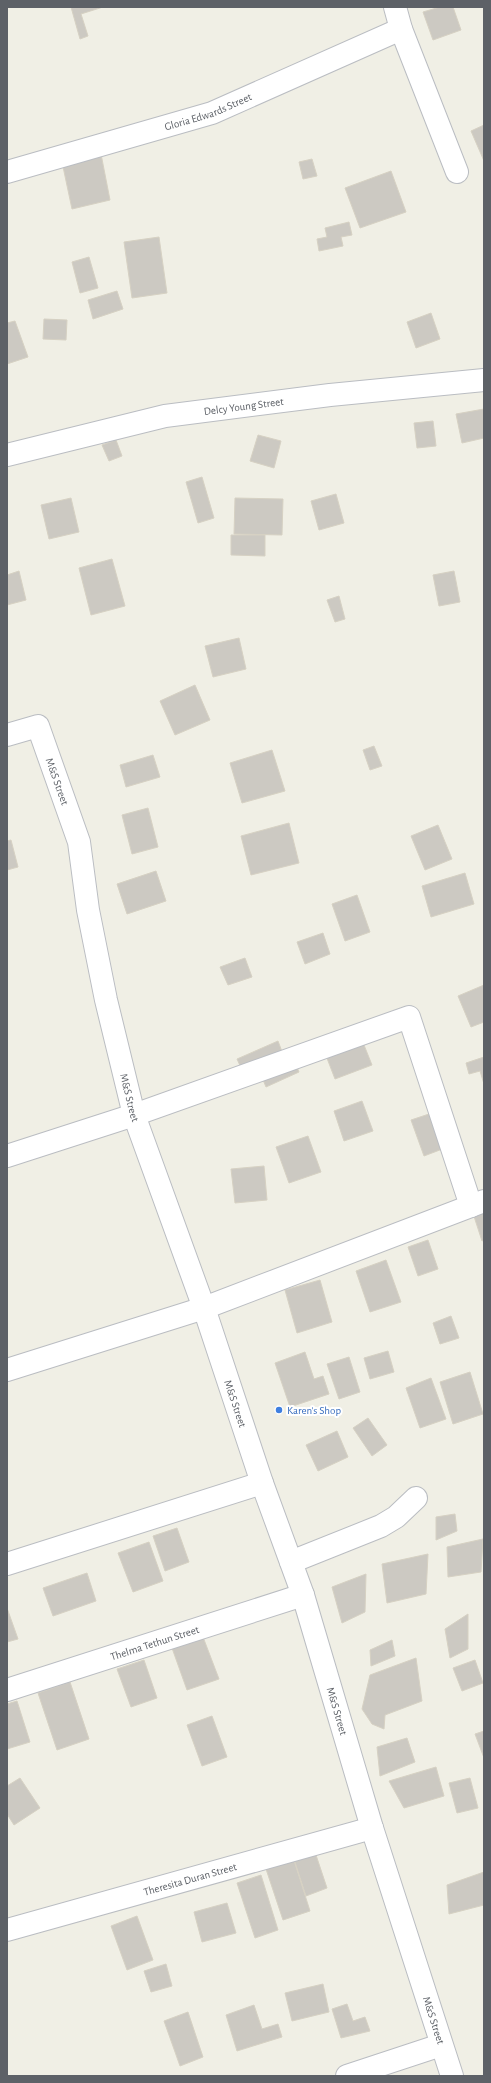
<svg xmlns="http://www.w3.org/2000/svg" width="491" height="2083" font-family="'Alegreya Sans',sans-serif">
<rect width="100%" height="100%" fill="#f0efe5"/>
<g fill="#ccc9c2" stroke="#d6d1c3">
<path d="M71,7H103L81,14L88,36L80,39Z"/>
<path d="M440,7H453L461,30L433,40L423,12Z"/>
<path d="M484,125V161L471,131Z"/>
<path d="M101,154L110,200L72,209L62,162Z"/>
<path d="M312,159L317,176L303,179L299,162Z"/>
<path d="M391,171L406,212L360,228L345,188Z"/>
<path d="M349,222L352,235L341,237L343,246L319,251L317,239L327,237L325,228Z"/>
<path d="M159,237L167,293L132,298L124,242Z"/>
<path d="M89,257L98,288L80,293L72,262Z"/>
<path d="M117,291L123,309L93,319L88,300Z"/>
<path d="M431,313L440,339L416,348L407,322Z"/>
<path d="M44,319L67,320L66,340L43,339Z"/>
<path d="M15,321L28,357L7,364V323Z"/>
<path d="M484,409V438L462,443L456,414Z"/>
<path d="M433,421L436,446L417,448L414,423Z"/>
<path d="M258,435L281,441L274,468L250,461Z"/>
<path d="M116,440L122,456L109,461L102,445Z"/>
<path d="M202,477L214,518L198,523L186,482Z"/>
<path d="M336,494L344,523L319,530L311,501Z"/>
<path d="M71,498L79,532L49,539L41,505Z"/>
<path d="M235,498L283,499L282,535L234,534Z"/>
<path d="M231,535H265V556L231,555Z"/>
<path d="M112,559L125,606L91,615L79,568Z"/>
<path d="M19,571L26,600L7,605V575Z"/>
<path d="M454,571L460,602L439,606L433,575Z"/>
<path d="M339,596L345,619L335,622L327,600Z"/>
<path d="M239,638L246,669L213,677L205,646Z"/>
<path d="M195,685L210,720L175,735L160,701Z"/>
<path d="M374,746L382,766L370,770L363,750Z"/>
<path d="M272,750L285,791L242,803L230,763Z"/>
<path d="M153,755L160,777L126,787L120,765Z"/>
<path d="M148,808L158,847L132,854L122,815Z"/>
<path d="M289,823L299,863L251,875L241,836Z"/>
<path d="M438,825L452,859L425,870L411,836Z"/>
<path d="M11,840L18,867L7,870V841Z"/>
<path d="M156,871L166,901L127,914L117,884Z"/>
<path d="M465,873L474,904L431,917L422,886Z"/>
<path d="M357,895L370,932L345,941L332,904Z"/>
<path d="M323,933L330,954L305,964L297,942Z"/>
<path d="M245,958L252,977L228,985L220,967Z"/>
<path d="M484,985V1022L471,1027L458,996Z"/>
<path d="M362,1040L372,1065L335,1079L325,1053Z"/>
<path d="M278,1041L284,1057L291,1053L299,1072L266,1087L261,1075L247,1081L237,1059Z"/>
<path d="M484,1057V1084L480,1071L469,1074L466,1063Z"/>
<path d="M362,1101L373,1131L344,1141L334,1111Z"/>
<path d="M432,1113L445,1148L424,1156L411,1120Z"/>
<path d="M308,1136L321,1172L289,1183L276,1147Z"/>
<path d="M264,1166L267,1200L235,1203L231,1169Z"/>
<path d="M484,1200V1240L482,1241L470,1204Z"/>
<path d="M428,1240L438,1269L418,1276L408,1247Z"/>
<path d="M386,1260L401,1302L370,1312L356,1271Z"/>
<path d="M320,1280L332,1322L297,1333L285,1290Z"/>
<path d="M451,1316L459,1338L440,1344L433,1323Z"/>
<path d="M388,1351L394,1372L370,1379L364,1358Z"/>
<path d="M305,1352L314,1379L323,1376L329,1394L290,1407L275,1363Z"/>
<path d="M349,1357L360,1392L339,1399L327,1364Z"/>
<path d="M470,1372L483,1414L453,1424L440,1382Z"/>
<path d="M431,1378L446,1419L420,1428L406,1388Z"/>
<path d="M368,1418L387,1445L372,1456L353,1428Z"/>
<path d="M337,1431L348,1457L318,1471L306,1445Z"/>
<path d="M455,1514L457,1531L436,1540V1517Z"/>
<path d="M177,1528L189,1562L165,1571L153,1536Z"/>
<path d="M483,1539L481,1572L448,1577L447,1547Z"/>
<path d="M149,1542L163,1581L133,1592L118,1553Z"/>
<path d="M428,1554L426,1594L387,1603L382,1564Z"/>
<path d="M87,1573L96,1601L53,1616L43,1588Z"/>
<path d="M366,1574L365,1612L342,1623L332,1587Z"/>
<path d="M7,1608L18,1639L7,1642Z"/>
<path d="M468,1614V1649L450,1658L445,1629Z"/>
<path d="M203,1637L219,1679L187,1690L172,1648Z"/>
<path d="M392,1640L395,1656L371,1666L370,1650Z"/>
<path d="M416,1658L422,1701L385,1715L384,1729L372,1724L362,1709L370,1675Z"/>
<path d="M144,1660L157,1698L131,1707L117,1669Z"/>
<path d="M475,1660L483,1683L462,1691L453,1668Z"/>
<path d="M70,1682L89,1739L57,1750L38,1693Z"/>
<path d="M17,1701L30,1742L7,1749V1704Z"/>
<path d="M212,1716L227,1757L202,1766L187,1725Z"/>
<path d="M484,1731V1758L475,1734Z"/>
<path d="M407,1738L415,1762L380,1776L377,1747Z"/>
<path d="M436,1767L444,1796L404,1808L389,1781Z"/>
<path d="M20,1778L40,1808L14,1825L7,1814V1786Z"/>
<path d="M470,1778L478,1808L457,1813L449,1783Z"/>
<path d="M314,1849L327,1888L306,1896L293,1856Z"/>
<path d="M291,1851L310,1911L283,1920L263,1860Z"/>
<path d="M484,1872V1905L449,1914L447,1885Z"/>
<path d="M261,1875L278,1930L255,1938L237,1883Z"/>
<path d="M227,1903L236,1933L202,1942L194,1912Z"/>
<path d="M137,1916L153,1960L127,1970L111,1926Z"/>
<path d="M166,1964L172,1986L151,1992L144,1971Z"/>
<path d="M323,1984L329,2012L292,2021L285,1993Z"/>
<path d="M347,2004L353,2021L365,2017L370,2031L341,2038L332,2009Z"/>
<path d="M254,2005L262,2029L278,2024L282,2037L237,2051L226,2015Z"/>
<path d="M188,2012L203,2057L180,2066L164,2021Z"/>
</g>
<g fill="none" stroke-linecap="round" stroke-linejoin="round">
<g stroke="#babdc2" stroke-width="24">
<g id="minor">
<path d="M395,7L401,29L457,172"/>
<path id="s1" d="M7,172L212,113L401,29"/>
<path id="s2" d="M7,455L165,416L330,395L484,380"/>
<path id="s3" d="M7,735L38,726L79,842L88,910L106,1000L134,1115L204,1308L262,1483L303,1595L372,1828L452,2076"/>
<path d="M7,1156L134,1115L409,1017L471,1206"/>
<path d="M7,1370L204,1308L484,1201"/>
<path d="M291,1562L381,1526L396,1517L416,1498"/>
<path d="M7,1564L262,1483"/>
<path id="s4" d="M7,1690L303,1595"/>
<path id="s5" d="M7,1930L372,1828"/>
<path d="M347,2076L441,2045"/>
</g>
</g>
<use href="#minor" stroke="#fff" stroke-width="22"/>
</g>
<circle fill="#3f7fe0" stroke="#fff" stroke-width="1.5" cx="279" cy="1410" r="4"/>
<g text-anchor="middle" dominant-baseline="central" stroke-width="4" stroke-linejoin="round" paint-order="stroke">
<g font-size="11" fill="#5d6167" stroke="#fff">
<text stroke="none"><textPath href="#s1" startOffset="210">Gloria Edwards Street</textPath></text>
<text stroke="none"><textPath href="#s2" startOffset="242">Delcy Young Street</textPath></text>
<text stroke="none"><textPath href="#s3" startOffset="91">M&amp;S Street</textPath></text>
<text stroke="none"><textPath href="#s3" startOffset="416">M&amp;S Street</textPath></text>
<text stroke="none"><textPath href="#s3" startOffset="740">M&amp;S Street</textPath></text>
<text stroke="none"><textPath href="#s4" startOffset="155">Thelma Tethun Street</textPath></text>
<text stroke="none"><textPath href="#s3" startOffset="1064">M&amp;S Street</textPath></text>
<text stroke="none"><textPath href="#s5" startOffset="190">Theresita Duran Street</textPath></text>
<text stroke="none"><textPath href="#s3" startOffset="1388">M&amp;S Street</textPath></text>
</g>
<g font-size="11" fill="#366cbe" stroke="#fff" text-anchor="start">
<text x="287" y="1410">Karen's Shop</text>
</g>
</g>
<rect width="491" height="2083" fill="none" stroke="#5d6167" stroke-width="16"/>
</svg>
